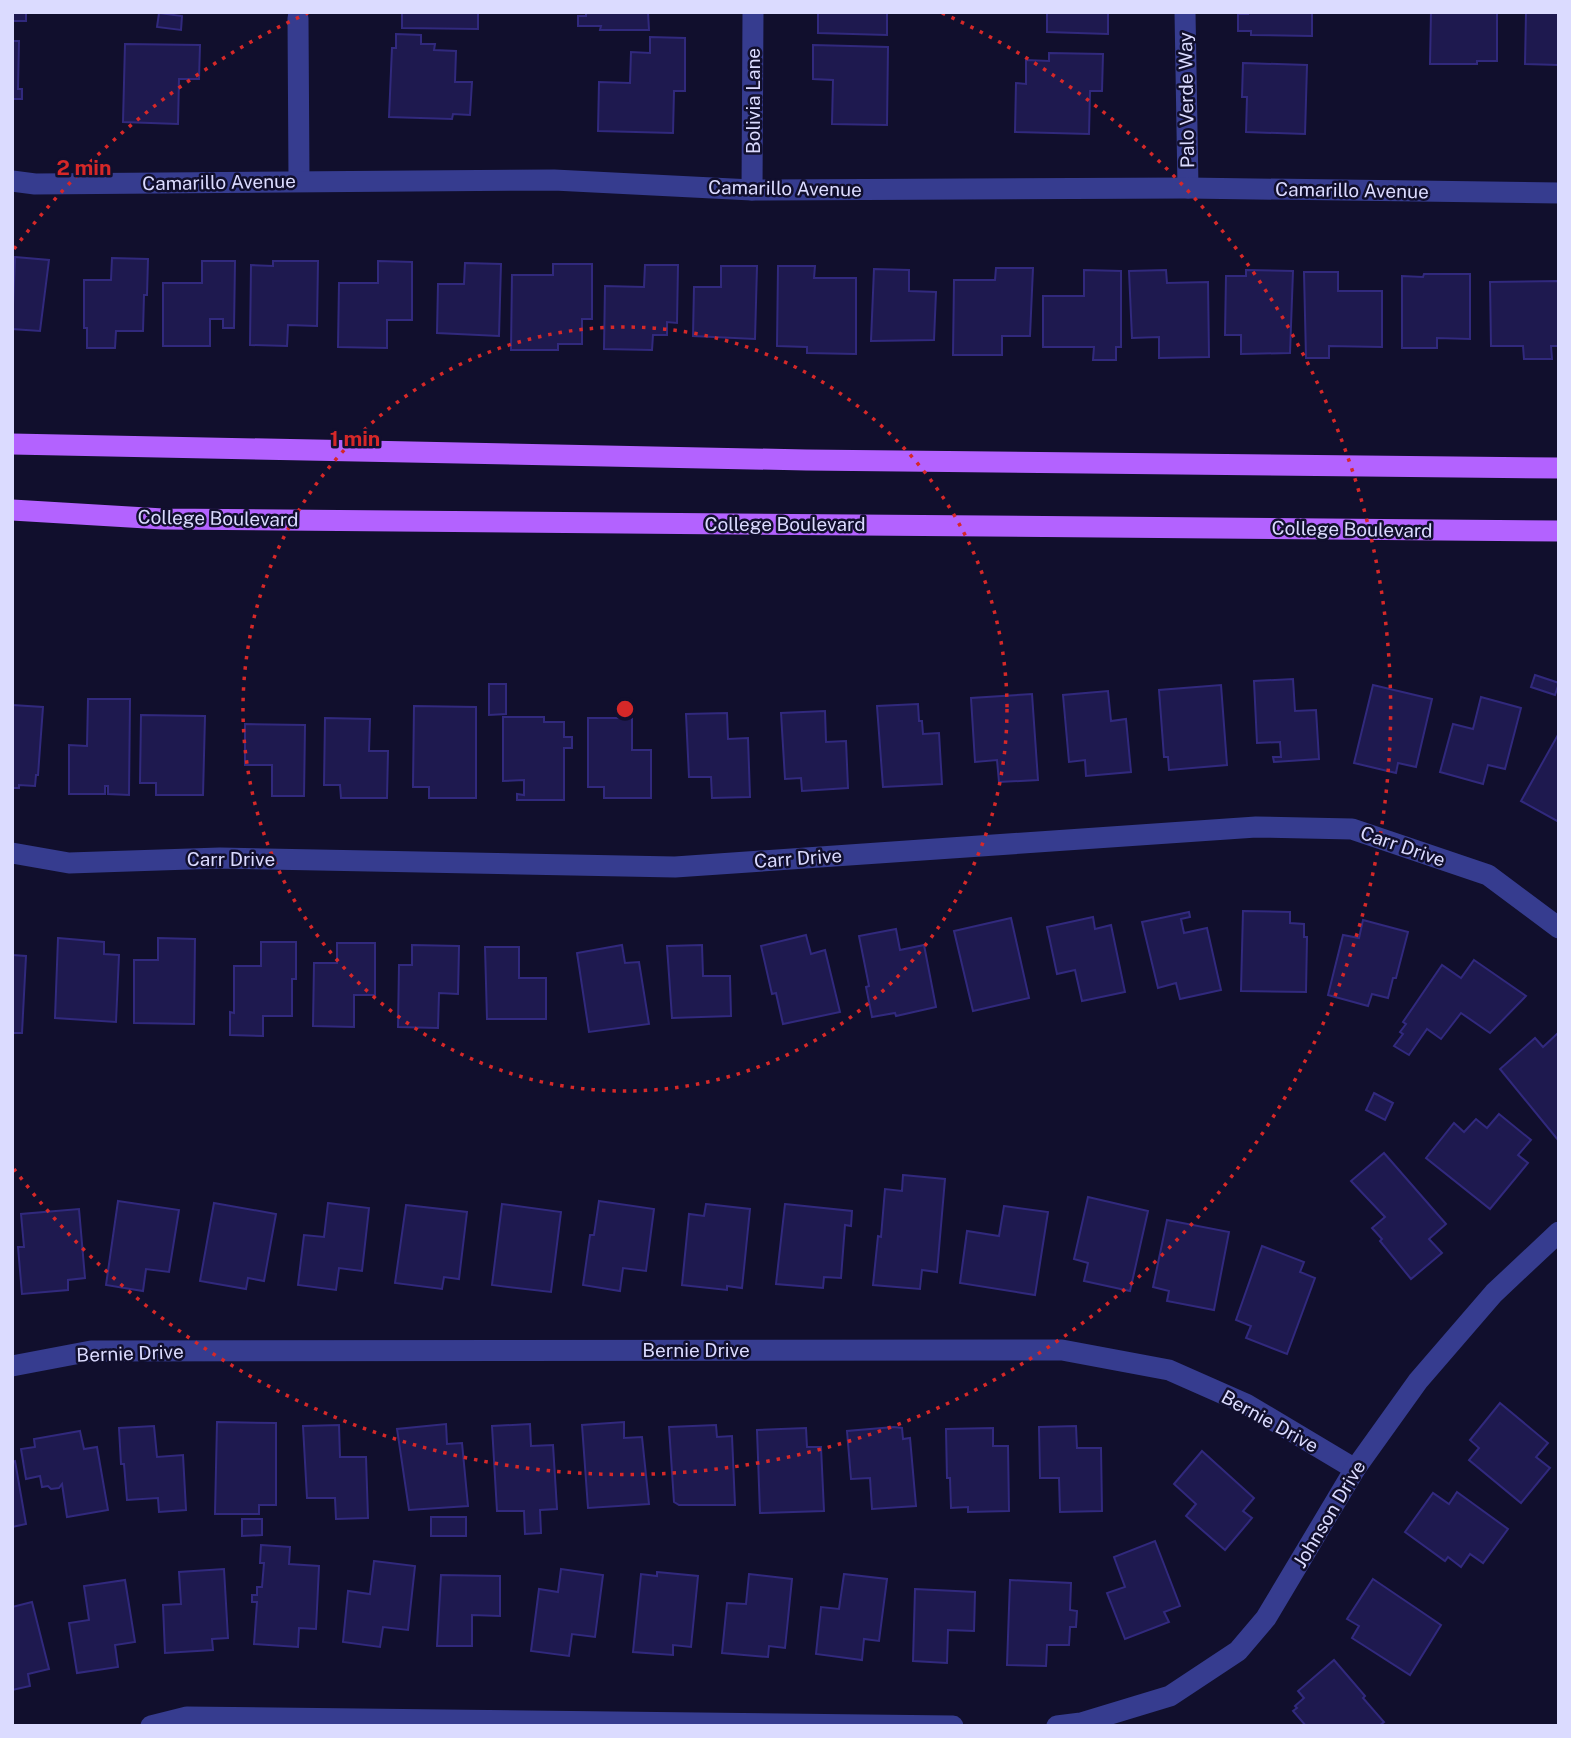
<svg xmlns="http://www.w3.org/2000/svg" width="1571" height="1738" font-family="'Public Sans',sans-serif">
<rect width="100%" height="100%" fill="#110f2d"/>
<g fill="#1e194f" stroke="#31297d" stroke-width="2">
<rect x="12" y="12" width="14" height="9"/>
<path d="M402,12H478V29L402,28Z"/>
<path d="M586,12H648L649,30H600L601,26H578V16H586Z"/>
<path d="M818,12H887V35L818,33Z"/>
<path d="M1047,12H1108V34L1047,32Z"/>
<path d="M1248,12H1312V36L1251,35V31H1238V14H1248Z"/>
<path d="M1431,12H1497V61H1477V64H1430Z"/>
<path d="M1526,12H1559V65L1525,64Z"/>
<path d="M159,13L182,16L181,30L157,27Z"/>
<path d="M396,34L421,35V44H435L434,50L456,51L455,82H472L470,115L453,114L452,119L389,117L392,48H396Z"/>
<path d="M650,37L685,38V91H674L673,133L598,131L599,82L630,83L631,52L650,53Z"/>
<path d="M12,41H19L18,89H22V99H12Z"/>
<path d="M125,44L200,45L199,79H179L178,124L123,122Z"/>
<path d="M813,45L888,47L887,125L832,124L833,80L813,79Z"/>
<path d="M1049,53L1103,54L1102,91H1090L1089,134L1015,132L1016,83L1026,84V60L1049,61Z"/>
<path d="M1243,63L1307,65L1305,134L1246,132L1247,97H1242Z"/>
<path d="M15,257L49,260L40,331L12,329Z"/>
<path d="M112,258L148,259L147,295H144L143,331H116L115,348H87V328H84V280H111Z"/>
<path d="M202,261H235L234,328H223V319H210V346H163V283H202Z"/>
<path d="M273,261H318L317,326L288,325L287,346L250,345L251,265L273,266Z"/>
<path d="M378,261L412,262V320H387V348L338,347L339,283H378Z"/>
<path d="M465,263L501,264L499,336L437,333L438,284H464Z"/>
<path d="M553,264H592V319H582V344H558V350H511L512,275H553Z"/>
<path d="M645,265H678L677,323L667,322V335H653L652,350L604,349L605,286L644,287Z"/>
<path d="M721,266H757L755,339L693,336L694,287H721Z"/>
<path d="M778,266H815L814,278H856V354L807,353V347L777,346Z"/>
<path d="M996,268H1033L1030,336H1002V355H953L954,280H995Z"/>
<path d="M874,269L909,270V291L936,292L934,340L871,341Z"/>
<path d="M1084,270L1121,271V347H1116V360H1093L1094,347H1043V296H1084Z"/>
<path d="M1166,270L1167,283L1208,282L1209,357L1159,358V337L1132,338L1129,271Z"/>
<path d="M1246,270L1293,271L1290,353L1241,354V335H1225L1226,276H1246Z"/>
<path d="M1304,272H1338V291H1382V347L1329,346V358H1306Z"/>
<path d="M1424,274H1470V339L1437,338V348H1402V276L1423,277Z"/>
<path d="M1559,281L1558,346H1551L1552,359H1524L1523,346H1491L1490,282Z"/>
<path d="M1535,675L1559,683L1555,695L1531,687Z"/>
<path d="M1293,679L1295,711L1316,710L1319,759L1274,762L1273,757H1281L1280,742L1257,743L1254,681Z"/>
<path d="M489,684H506V714L489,715Z"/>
<path d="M1221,685L1227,765L1169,770L1168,757H1164L1159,690Z"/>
<path d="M1373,685L1432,699L1416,767L1398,763L1396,773L1354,763Z"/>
<path d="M1108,691L1111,721L1126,719L1131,772L1086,776L1085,760L1069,762L1063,695Z"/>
<path d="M1032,694L1038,780L999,782L997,760L975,762L971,698Z"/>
<path d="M1481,697L1521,708L1505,769L1488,765L1483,784L1440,772L1453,724L1473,729Z"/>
<path d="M88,699H130L129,795L108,794V786H105V794H69V745L87,746Z"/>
<path d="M918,704L919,721H922L923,734L939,733L942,784L883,787L877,706Z"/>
<path d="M12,705L43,707L38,775H36L35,786L19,785V788H12Z"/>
<path d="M414,706L476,707V798H429V787H413Z"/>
<path d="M825,711L826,742L846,741L848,788L802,791L801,778L785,779L781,713Z"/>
<path d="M727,713L728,739L748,738L750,797L712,798L711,777H689L686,714Z"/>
<path d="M141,715L205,716L203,795H156V783H140Z"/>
<path d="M503,717H544V722H564V737H572V748H564V800H517V794L524,795V780L503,781Z"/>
<path d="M325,718L370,719L369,751H388L387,798H341L340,785H324Z"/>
<path d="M588,718H632V750H651V798H604V787H588Z"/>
<path d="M245,724L305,725L304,796H272V765H245Z"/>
<path d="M1559,733V822L1521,801Z"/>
<path d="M1243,911L1290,912V923L1304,924V937H1307L1306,992L1241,991Z"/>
<path d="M1189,912L1190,917L1181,919L1184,933L1207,928L1221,990L1180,999L1176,983L1158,988L1142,922Z"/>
<path d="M1093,917L1095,929L1111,925L1125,992L1082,1001L1075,970L1057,974L1047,927Z"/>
<path d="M1011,918L1029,998L973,1011L954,931Z"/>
<path d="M1363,920L1408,932L1396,978H1393L1388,998L1372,994L1368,1006L1328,995L1343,935L1359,938Z"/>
<path d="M896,929L900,950L924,945L936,1007L896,1016L895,1013L872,1017L866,987L869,986L859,936Z"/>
<path d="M806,935L811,954L825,950L840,1012L783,1024L776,993L772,994L761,946Z"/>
<path d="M58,938L104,942V954L119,955L116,1022L55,1018Z"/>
<path d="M158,938L195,939L194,1024L134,1023V960H158Z"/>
<path d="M261,942H296V979H292V1016H263V1036L230,1035V1012L234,1013V966H261Z"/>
<path d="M337,943H375V995H354V1027L313,1026L314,963H337Z"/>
<path d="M412,945L459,946L458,994L439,993L438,1028L398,1027L399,965H412Z"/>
<path d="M622,945L625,963L639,962L649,1024L589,1032L577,953Z"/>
<path d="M702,945L703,976H730L731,1016L672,1018L667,946Z"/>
<path d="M485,947H519V978H546V1019H487Z"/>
<path d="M12,955L26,956L22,1033H12Z"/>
<path d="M1474,960L1526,996L1490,1033L1461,1013L1441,1039L1427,1029L1409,1055L1394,1046L1403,1034L1400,1032L1406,1024L1403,1022L1442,965L1461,978Z"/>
<path d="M1559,1032V1140H1558L1500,1069L1535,1038L1543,1047Z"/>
<path d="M1374,1093L1393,1103L1385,1120L1366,1110Z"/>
<path d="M1499,1114L1531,1140L1518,1155L1528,1163L1490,1209L1426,1158L1454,1123L1464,1132L1476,1119L1487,1128Z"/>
<path d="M1384,1153L1446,1224L1429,1239L1442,1253L1411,1279L1380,1241L1382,1239L1372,1228L1385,1217L1351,1181Z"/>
<path d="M903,1175L945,1179L937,1272L922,1270L920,1289L873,1285L878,1236L881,1237L885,1189L902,1191Z"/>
<path d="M1088,1197L1148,1211L1130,1291L1084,1281L1088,1263L1074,1259Z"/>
<path d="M118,1201L179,1210L169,1272L146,1269L143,1291L106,1285Z"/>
<path d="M599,1201L654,1209L646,1271L623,1268L620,1291L583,1285L590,1235H594Z"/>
<path d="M214,1203L276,1214L264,1281L248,1278L246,1289L200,1281Z"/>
<path d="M328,1203L369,1208L362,1271L339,1268L336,1290L298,1285L304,1235L324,1237Z"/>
<path d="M502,1204L561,1212L551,1292L492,1285Z"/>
<path d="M706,1204L750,1209L742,1288L727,1286V1290L682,1285L689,1214L704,1216Z"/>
<path d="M785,1204L852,1211L851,1226L845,1225L841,1278L824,1277L823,1288L776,1284Z"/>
<path d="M406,1205L467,1212L459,1279L444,1277L442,1289L395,1283Z"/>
<path d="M1004,1206L1048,1212L1035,1295L960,1283L967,1231L999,1236Z"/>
<path d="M79,1209L85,1278L68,1280V1290L22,1294L18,1247H24L21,1214Z"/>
<path d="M1167,1220L1229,1232L1214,1310L1167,1301L1169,1291L1153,1287Z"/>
<path d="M1262,1246L1304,1262L1300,1272L1315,1278L1287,1354L1246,1338L1251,1326L1236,1320Z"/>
<path d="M1500,1403L1548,1443L1536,1457L1550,1468L1521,1503L1469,1460L1479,1448L1470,1440Z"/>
<path d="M217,1422L276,1423V1505H259V1514H215Z"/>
<path d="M624,1422V1438L642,1437L649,1504L588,1508L582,1425Z"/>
<path d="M446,1424L447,1444L462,1443L468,1506L409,1510L397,1429Z"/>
<path d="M530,1424L531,1446L553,1445L557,1509L540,1510L541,1533L525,1534L524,1511H497L492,1426Z"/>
<path d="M339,1425L340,1457H366L368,1518L336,1519L335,1498H307L303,1426Z"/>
<path d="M716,1425L717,1437L732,1436L735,1505H679L674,1502L669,1427Z"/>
<path d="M154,1426L157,1457L183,1455L186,1510L159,1512L158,1498L127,1500L124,1464H121L119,1428Z"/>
<path d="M1076,1426L1077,1448H1101L1102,1511L1060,1512L1059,1478H1040L1039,1427Z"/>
<path d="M894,1427L902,1428L903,1439L910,1438L916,1506L872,1509L870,1478L851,1479L847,1431Z"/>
<path d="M806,1428L807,1447H821L824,1511L760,1513L757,1430Z"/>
<path d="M993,1428V1446H1008L1009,1511L968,1512V1507L951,1508L950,1478H947L946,1429Z"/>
<path d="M80,1431L84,1449L97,1447L108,1510L67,1517L62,1484L59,1488L51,1489L48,1486L42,1487L40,1476L26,1479L21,1449L35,1447L34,1439Z"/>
<path d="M1202,1451L1254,1498L1243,1511L1252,1518L1225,1550L1186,1516L1196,1504L1174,1484Z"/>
<path d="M15,1461L26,1524L12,1527V1462Z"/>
<path d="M1457,1492L1508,1529L1483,1563L1470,1554L1461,1567L1448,1557L1445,1561L1405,1532L1433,1493L1449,1504Z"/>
<rect x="431" y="1517" width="35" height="19"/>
<path d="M242,1519H262V1535L242,1536Z"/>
<path d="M1155,1541L1180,1606L1164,1612L1169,1622L1125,1639L1107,1593L1125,1587L1114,1557Z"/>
<path d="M261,1545L290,1547L289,1564L319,1566L316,1629L299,1628L298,1647L254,1644L257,1602H252V1595H257V1587H262L264,1563H260Z"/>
<path d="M374,1561L415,1566L408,1630L383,1627L380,1647L343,1642L348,1591L370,1594Z"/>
<path d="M224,1569L228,1638L212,1639L213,1650L165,1653L163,1605L181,1604L179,1572Z"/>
<path d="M561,1569L603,1575L595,1637L572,1634L569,1656L531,1651L539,1589L558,1592Z"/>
<path d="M657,1572L698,1576L691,1647L673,1645V1655L633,1652L641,1574L657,1576Z"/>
<path d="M749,1574L792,1579L785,1648L769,1646L768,1657L722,1653L727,1603L746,1604Z"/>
<path d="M844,1574L887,1579L879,1641L864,1639L862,1660L816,1654L821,1607L839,1609Z"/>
<path d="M441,1575L500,1576V1616L472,1615V1646H437Z"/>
<path d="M1373,1579L1441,1625L1410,1675L1352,1638L1359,1626L1347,1619Z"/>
<path d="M125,1580L135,1642L115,1645L118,1667L77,1673L69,1623L89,1620L84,1586Z"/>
<path d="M1010,1580L1071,1583L1070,1610L1077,1611L1076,1627H1070L1069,1645H1047L1046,1666L1007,1665Z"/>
<path d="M915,1589L975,1592L974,1631L948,1630L947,1663L913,1661Z"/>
<path d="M32,1602L49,1669L28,1674L30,1686L12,1690V1607Z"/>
<path d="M1334,1660L1365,1696L1363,1698L1384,1722L1379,1726H1306L1293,1711L1297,1708L1295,1706L1304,1698L1298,1691Z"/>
</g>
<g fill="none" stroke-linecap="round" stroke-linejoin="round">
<g stroke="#363c8f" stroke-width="21">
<path d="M1185,12L1188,188"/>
<path d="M298,18L299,181"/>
<path d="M12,181L35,184L554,180L752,190L1188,188L1559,193"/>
<path d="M752,190L753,12"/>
<path d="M12,853L69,863L220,858L675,867L1256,827L1352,829L1488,875L1559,928"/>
<path d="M12,1366L91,1351L1062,1350L1169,1370L1246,1404L1355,1469"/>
<path d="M151,1726L187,1717L953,1726"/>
<path d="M1057,1726L1081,1723L1170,1696L1238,1651L1266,1618L1355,1469L1418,1381L1494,1293L1559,1232"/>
</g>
<g stroke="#b362ff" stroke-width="21">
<path d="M12,444L806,460L1559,468"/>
<path d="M12,510L163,519L1559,531"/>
</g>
</g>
<g fill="none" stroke="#d62828" stroke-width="3.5" stroke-dasharray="3.5 7">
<circle cx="625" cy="709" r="382"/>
<path d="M14 249A765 765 0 0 1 308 13M942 13A765 765 0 1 1 14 1169"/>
</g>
<g text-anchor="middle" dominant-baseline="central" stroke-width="5" stroke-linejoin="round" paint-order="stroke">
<g font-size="19" fill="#dbdbff" stroke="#110f2d">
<text transform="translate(1186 100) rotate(-91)">Palo Verde Way</text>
<text transform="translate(753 101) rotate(-90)">Bolivia Lane</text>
<text transform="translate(219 182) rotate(-1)">Camarillo Avenue</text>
<text transform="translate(785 188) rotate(1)">Camarillo Avenue</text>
<text transform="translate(1352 190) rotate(1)">Camarillo Avenue</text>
<text transform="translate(218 518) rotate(1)">College Boulevard</text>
<text x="785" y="524">College Boulevard</text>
<text transform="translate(1352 529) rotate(1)">College Boulevard</text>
<text transform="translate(1403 846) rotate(19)">Carr Drive</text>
<text transform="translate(798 858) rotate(-4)">Carr Drive</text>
<text x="231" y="859">Carr Drive</text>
<text x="696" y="1350">Bernie Drive</text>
<text transform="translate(130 1353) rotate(-2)">Bernie Drive</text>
<text transform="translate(1270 1421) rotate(29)">Bernie Drive</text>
<text transform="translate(1329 1514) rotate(-59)">Johnson Drive</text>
</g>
</g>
<circle cx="625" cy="709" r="10" fill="#d62828" stroke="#110f2d" stroke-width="3.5"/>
<g font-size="21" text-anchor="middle" font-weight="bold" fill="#d62828" stroke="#110f2d" stroke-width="5" stroke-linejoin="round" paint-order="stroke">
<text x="84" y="175">2 min</text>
<text x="355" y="446">1 min</text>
</g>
<rect width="1571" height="1738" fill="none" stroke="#dbdbff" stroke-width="28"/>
</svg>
